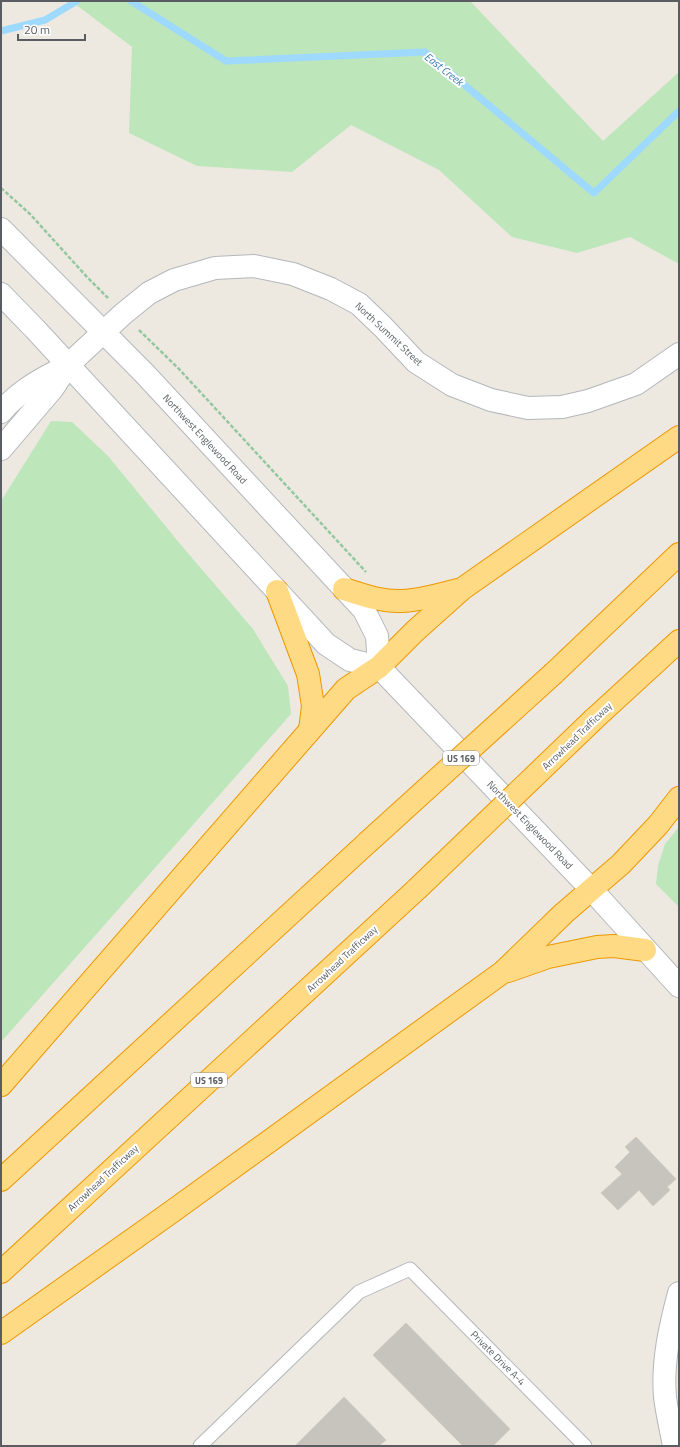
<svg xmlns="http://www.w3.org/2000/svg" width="680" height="1447" font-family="'Titillium Web',sans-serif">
<rect width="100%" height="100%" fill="#ede9e0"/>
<g fill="#bde6bb">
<path d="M71,1H470L603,141L679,72V264L630,237L577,253L512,237L439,170L351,125L292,172L197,166L129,133L132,47Z"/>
<path d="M51,421L72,422L108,456L181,545L253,629L288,686L291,714L1,1042V501Z"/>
<path d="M679,827V907L656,884L658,866L665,844Z"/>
</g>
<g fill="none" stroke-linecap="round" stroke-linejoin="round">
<g stroke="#9ed9ff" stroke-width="7">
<path d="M131,1L226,61L425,52L594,193L679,111"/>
<path d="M1,31L45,20L77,1"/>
</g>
</g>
<g fill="#c7c4bd" stroke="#d1cbbe">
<path d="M636,1137L676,1179L667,1187L670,1190L653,1206L639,1190L618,1210L601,1193L622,1174L615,1167L630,1152L625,1147Z"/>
<path d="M406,1323L510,1429L493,1446H463L373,1355Z"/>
<path d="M344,1397L386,1440L379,1446H295Z"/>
</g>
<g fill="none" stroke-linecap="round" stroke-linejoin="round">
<g stroke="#b3b7bc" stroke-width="15">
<path id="service" d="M200,1446L359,1292L410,1269L585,1446"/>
</g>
<g stroke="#b3b7bc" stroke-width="24">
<g id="minor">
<path d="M1,412C19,391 41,379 65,367"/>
<path d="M1,449L53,388L68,365L123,314L149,293L174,280L215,268L254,266L293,274L331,289L359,304L383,327L416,362L452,385L491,400L528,408L562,407L588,401L636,384L679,354"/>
<path d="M674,1446C671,1430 667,1413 665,1397C662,1362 670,1327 679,1293"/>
</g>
</g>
<g stroke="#b4b8be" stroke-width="24">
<g id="secondary">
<path d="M1,229L144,373L364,610L377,636L379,667"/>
<path d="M1,294L35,329L326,644L350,660L379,667L591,889L679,986"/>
</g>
</g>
<g stroke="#ed9700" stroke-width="24">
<g id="motorway">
<path d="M344,589C363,595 382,602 402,601C421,600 439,595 457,590"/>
<path d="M277,591L308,674L313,706L310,730"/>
<path d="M554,673L679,554"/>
<path d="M594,719L679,641"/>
<path d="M508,971L548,957L597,947L614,946L645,950"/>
<path d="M1,1085L346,689L379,667L415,631L462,589L679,437"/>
<path d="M1,1180L367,843"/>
<path d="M1,1272L417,889"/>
<path d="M1,1333L170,1213L503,972L564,913L621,864L658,825L679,798"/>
</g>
</g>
<g stroke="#94c7a0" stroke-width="2.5" stroke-dasharray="4 2" stroke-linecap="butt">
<path d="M1,188L30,214L87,277L108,298"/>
<path d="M139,330L179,369L366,572"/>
</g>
<use href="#service" stroke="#fff" stroke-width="13"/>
<use href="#minor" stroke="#fff" stroke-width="22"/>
<use href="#secondary" stroke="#fff" stroke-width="22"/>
<use href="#motorway" stroke="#ffda85" stroke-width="22"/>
<g stroke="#ed9700" stroke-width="24" stroke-linecap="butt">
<g id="motorway-bridge">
<path d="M367,843L554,673"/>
<path d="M417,889L594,719"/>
</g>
</g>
<use href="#motorway-bridge" stroke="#ffda85" stroke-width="22"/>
</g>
<g text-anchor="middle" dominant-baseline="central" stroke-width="4" stroke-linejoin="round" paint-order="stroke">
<g fill="#fff" stroke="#8b8e91" stroke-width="1">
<rect x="443" y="751" width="36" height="14" rx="3"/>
<rect x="191" y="1073" width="36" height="14" rx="3"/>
</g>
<g font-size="9" font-weight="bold" fill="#595d62">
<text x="461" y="758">US 169</text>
<text x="209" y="1080">US 169</text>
</g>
<g font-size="10" fill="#595d62" stroke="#fff">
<text transform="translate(389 334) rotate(43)">North Summit Street</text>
<text transform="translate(205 439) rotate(47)">Northwest Englewood Road</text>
<text transform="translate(577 736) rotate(-44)">Arrowhead Trafficway</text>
<text transform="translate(530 825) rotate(46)">Northwest Englewood Road</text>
<text transform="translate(342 959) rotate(-43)">Arrowhead Trafficway</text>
<text transform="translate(103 1178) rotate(-43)">Arrowhead Trafficway</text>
<text transform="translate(498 1358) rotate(45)">Private Drive A-4</text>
</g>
<g font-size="11" font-style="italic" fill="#397ab4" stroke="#fff">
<text transform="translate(444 69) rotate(38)">East Creek</text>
</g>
</g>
<rect width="680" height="1447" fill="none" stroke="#595d62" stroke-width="4"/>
<path d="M18 34v6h67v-6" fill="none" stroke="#595d62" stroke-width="2"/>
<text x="24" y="34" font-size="12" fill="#595d62" stroke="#ffffff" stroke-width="3" paint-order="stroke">20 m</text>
</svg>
